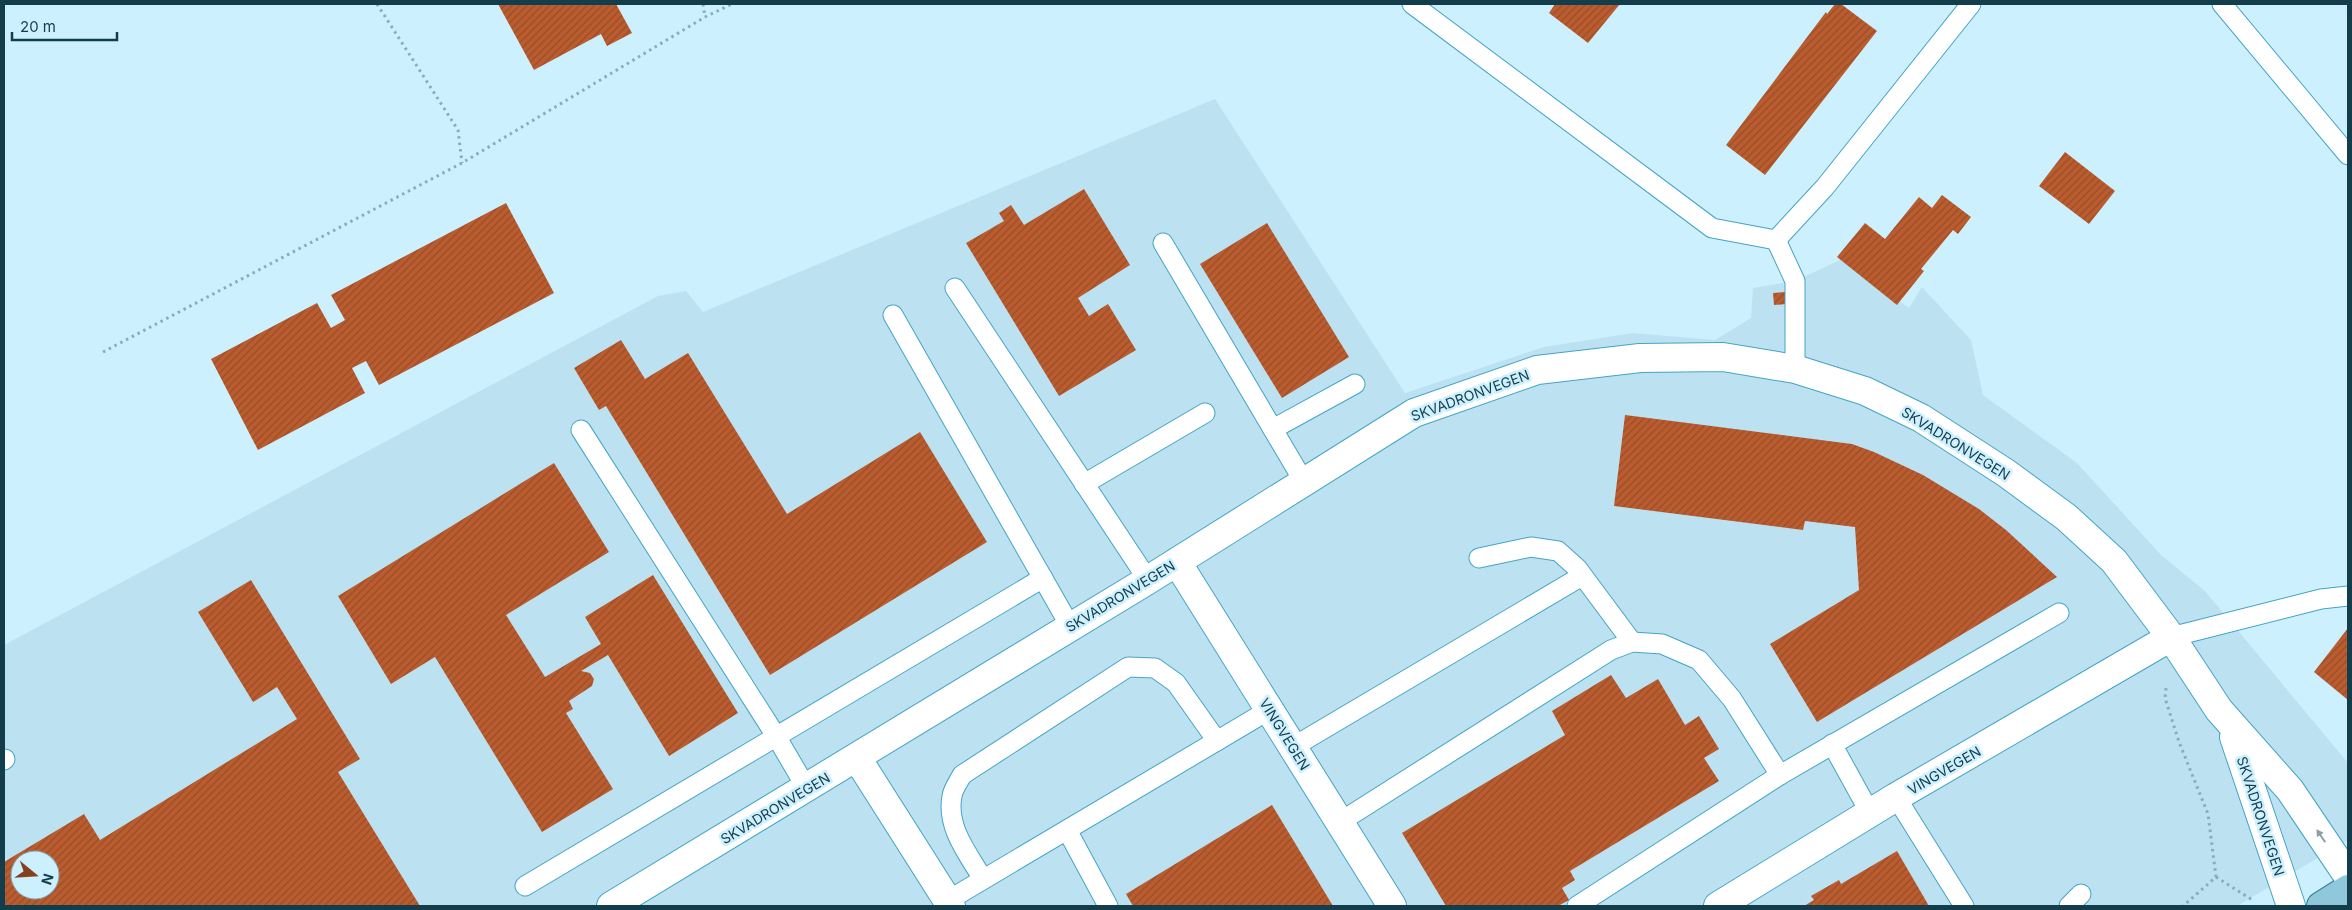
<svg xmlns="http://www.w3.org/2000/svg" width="2352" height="910" font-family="Inter,sans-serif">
<defs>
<pattern id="building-hatch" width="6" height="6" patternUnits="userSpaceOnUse" patternTransform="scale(1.25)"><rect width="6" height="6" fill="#bb5c2f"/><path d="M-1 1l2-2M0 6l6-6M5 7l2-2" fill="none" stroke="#974d2a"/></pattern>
</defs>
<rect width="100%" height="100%" fill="#cdf0fe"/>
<path fill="#bce2f2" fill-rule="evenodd" d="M1215,99L1405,393L1544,347L1633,333L1715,340L1751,318L1753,288L1795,281L1840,260L1909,308L1922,287L1971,340L1983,395L2077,463L2161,555L2205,591L2348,763V840L2237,906H4V645L658,296L686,291L703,312ZM20,860H50V890H20Z"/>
<g fill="url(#building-hatch)" fill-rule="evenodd">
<path d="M498,4H616L632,33L607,46L601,34L534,70Z"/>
<path d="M1555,4H1620L1588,43L1549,13Z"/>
<path d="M1835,4H1841L1877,31L1765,175L1726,145L1826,12L1827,14Z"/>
<path d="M2065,152L2115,191L2089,224L2039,186Z"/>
<path d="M1084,189L1130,265L1078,298L1089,316L1108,304L1136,350L1059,396L966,243L1004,221L999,213L1011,205L1024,225Z"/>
<path d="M1942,195L1971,217L1958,234L1953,230L1921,269L1924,271L1897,305L1837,257L1865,223L1885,239L1919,197L1932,208Z"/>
<path d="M506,203L554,293L379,385L366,361L352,368L365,393L258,450L211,359L317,303L331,328L345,320L331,295Z"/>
<path d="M1267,223L1349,357L1282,398L1200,264Z"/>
<path d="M1786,292L1787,304L1774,305L1773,293Z"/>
<path d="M621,340L645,379L688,353L787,514L920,432L987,542L770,675L606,406L599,410L574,368Z"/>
<path d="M1625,415L1852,444L1874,452L1923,475L1979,509L2006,530L2057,577L1817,722L1770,644L1859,590L1855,527L1805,521L1803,530L1614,506Z"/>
<path d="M554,463L609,552L506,615L545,677L601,644L585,617L653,575L738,713L669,756L608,655L581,671L590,673L594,679L592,686L569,701L573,709L566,713L613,789L542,832L435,657L391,684L338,596Z"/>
<path d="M251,580L360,759L338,772L420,906H4V862L84,814L100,840L297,719L277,687L253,702L198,612ZM20,860H50V890H20Z"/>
<path d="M2348,628V700L2314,672Z"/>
<path d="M1611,675L1626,698L1658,679L1685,725L1699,716L1719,749L1704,758L1719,781L1570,871L1575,880L1562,888L1569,900L1558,906H1446L1402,833L1565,735L1552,711Z"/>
<path d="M1272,805L1333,906H1133L1126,894Z"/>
<path d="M1897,851L1929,906H1804L1814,900L1811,896L1839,880L1841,884Z"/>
</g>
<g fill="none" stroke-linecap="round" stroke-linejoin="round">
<g stroke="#43a4c6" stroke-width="21">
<g id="lane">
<path d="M1412,4L1712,228L1776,240L1825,187L1971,4"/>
<path d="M2222,4L2348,155"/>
<path d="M1776,240L1795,281V369"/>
<path d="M1163,243L1304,482"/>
<path d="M955,288L1148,580"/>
<path d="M893,315L1070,626"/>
<path d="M1273,429L1355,384"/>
<path d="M581,430L776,736L807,789"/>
<path d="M1084,484L1205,413"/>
<path d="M1479,558L1531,547L1558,551L1577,568L1632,642"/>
<path d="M2171,637L2321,599L2348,596"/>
<path d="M1832,744L1870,813"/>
<path d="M1293,747L1582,576"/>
<path d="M4,760L5,759"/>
<path d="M1896,797L1964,906"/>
<path d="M1340,822L1611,650L1632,642L1662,644L1699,660L1732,699L1780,775"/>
<path d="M1067,830L1108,906"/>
<path d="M983,879C968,854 946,827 952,796C953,789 959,781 962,775L1128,667L1155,668L1176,683L1217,741"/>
<path d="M525,886L1043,578"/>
<path d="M947,901L1269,710"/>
<path d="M1577,906L1780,775L2059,613"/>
<path d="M2069,906L2081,894"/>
</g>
</g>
<g stroke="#43a4c6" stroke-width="30">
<g id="street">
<path d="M1177,562L1392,906"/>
<path d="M2234,737L2291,906"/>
<path d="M857,758L951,906"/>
<path d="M611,906L1148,580L1414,413L1537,370L1640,358L1723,357L1795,369L1865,391L1921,418L2006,473L2066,517L2114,561L2171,637L2219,710L2290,790L2348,876"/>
<path d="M1718,906L1896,797L2171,637"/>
</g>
</g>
<g stroke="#347f99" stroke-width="30">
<path id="primary" d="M2321,906L2348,889"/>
</g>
<g stroke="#87adbb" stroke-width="3" stroke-dasharray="2.5 4" stroke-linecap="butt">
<path d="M377,4L458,130L462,163"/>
<path d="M703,4L705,17"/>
<path d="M103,352L462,163L705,17L732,4"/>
<path d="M2166,688L2165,698L2179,742L2208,814L2216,877L2183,906"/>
<path d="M2216,877L2254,901"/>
</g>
<use href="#lane" stroke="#fff" stroke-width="19"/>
<use href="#street" stroke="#fff" stroke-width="28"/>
<use href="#primary" stroke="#90c8db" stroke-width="28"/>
</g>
<defs><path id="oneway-solid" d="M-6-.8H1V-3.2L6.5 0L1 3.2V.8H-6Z" transform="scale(1.25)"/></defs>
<use fill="#8a9ea5" href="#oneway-solid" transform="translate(2321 836) rotate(-124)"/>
<g text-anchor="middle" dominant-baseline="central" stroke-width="5" stroke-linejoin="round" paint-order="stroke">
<g font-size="14" fill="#143d4b" stroke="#cdf0fe">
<text transform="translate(1470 395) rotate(-20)">SKVADRONVEGEN</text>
<text transform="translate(1956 443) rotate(32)">SKVADRONVEGEN</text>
<text transform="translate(1120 596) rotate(-31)">SKVADRONVEGEN</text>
<text transform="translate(1285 734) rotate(58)">VINGVEGEN</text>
<text transform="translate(1944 770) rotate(-30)">VINGVEGEN</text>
<text transform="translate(775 808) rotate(-31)">SKVADRONVEGEN</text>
<text transform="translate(2261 816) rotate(72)">SKVADRONVEGEN</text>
</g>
</g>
<rect width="2352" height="910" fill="none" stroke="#143d4b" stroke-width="10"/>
<g transform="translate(35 875) rotate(108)"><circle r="24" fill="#cdf0fe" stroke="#83a8b6"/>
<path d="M0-4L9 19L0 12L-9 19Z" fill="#87401e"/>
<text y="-8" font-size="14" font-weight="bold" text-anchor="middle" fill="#143d4b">N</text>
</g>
<path d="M12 32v8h105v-8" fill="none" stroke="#143d4b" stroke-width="2.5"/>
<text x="20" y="32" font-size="15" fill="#143d4b" stroke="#cdf0fe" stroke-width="4" paint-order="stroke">20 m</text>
</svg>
